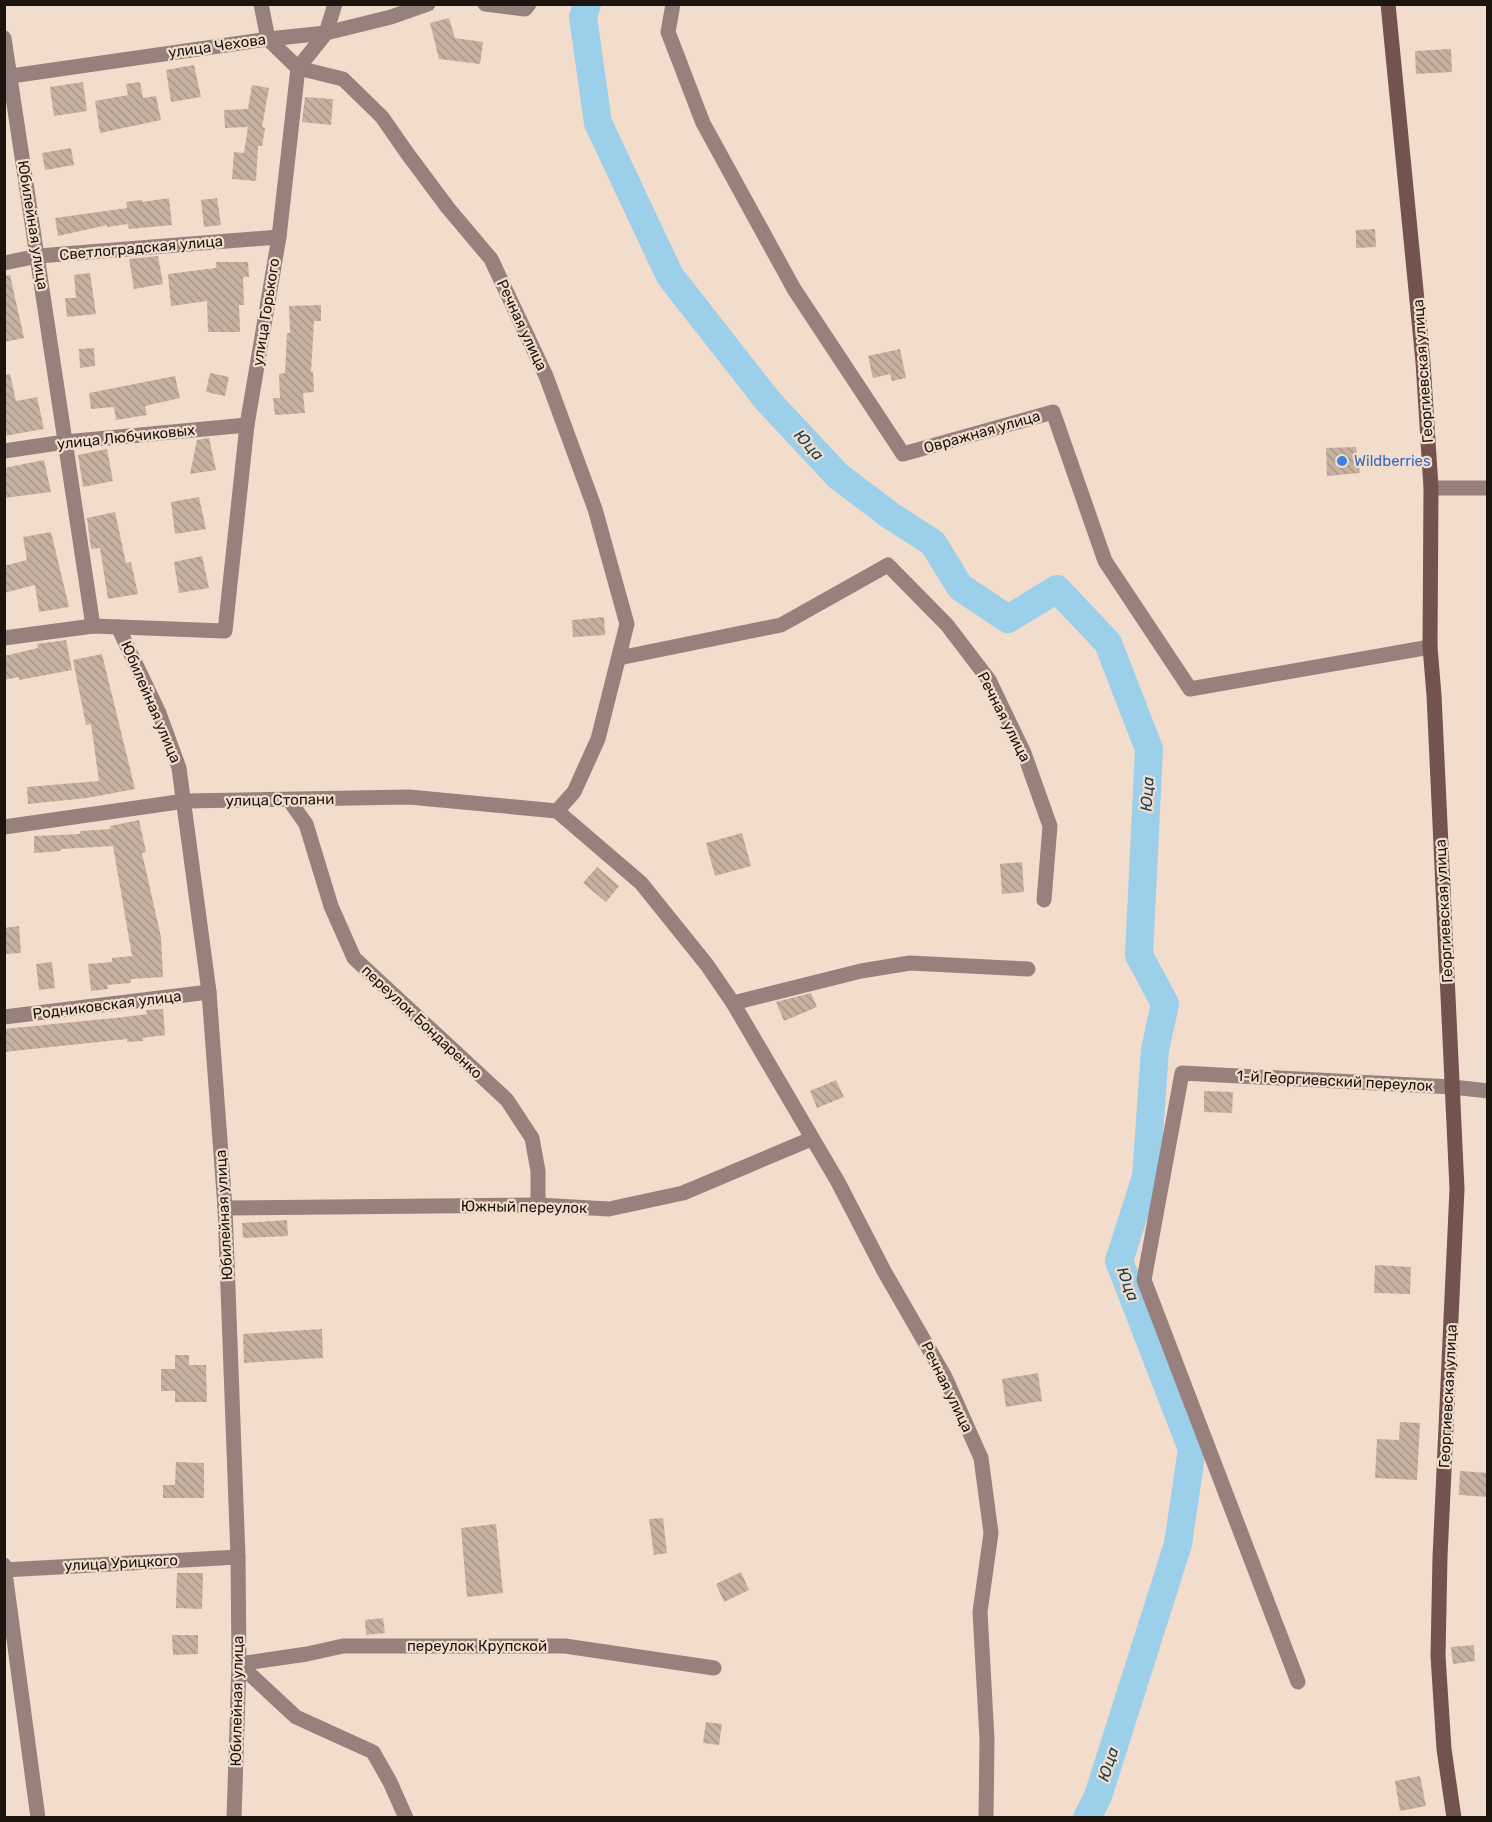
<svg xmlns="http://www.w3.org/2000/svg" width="1492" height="1822" font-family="Rubik,sans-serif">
<defs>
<pattern id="building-back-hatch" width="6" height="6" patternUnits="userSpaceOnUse" patternTransform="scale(1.5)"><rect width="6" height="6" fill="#c6b1a1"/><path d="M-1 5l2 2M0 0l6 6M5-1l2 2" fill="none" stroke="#aa9789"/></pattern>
</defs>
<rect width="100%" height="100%" fill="#f2ddcc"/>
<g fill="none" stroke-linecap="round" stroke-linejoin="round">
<path stroke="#9bcfea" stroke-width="28" d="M587,4L583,17L598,123L670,276L768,401L838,476L891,516L933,543L960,587L1008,619L1057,589L1108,643L1149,749L1139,955L1165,1004L1155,1050L1146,1177L1119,1261L1192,1449L1178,1544L1098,1796L1087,1818"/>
</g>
<g fill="url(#building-back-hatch)">
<path d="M449,18L455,38L483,42L480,64L439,59L430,23Z"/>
<path d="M1451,49L1452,72L1416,74L1415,51Z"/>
<path d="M194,65L201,97L171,102L166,70Z"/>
<path d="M83,82L87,111L54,116L50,87Z"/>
<path d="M140,82L143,98L156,96L161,120L100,133L95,101L128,95L126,84Z"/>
<path d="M252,85L269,88L262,127L265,128L262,146H258L256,181L232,179L234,152L244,153L248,127L225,128L224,110L248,109Z"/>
<path d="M305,97L333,99L331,125L302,122Z"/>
<path d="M71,148L74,165L45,170L42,153Z"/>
<path d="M169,198L172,225L129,229L128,224L107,227V225L58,236L55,218L127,208L126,202L142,200L143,202Z"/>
<path d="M217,198L221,225L204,227L201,200Z"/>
<path d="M1375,229L1376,247L1356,248V230Z"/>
<path d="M158,256L163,284L134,289L129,259Z"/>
<path d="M216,262H248L249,277H243L244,305H239L240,332H208L207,301L171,306L168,274L216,268Z"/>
<path d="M90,273L96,314L67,317L65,298H76L74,275Z"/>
<path d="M10,275L24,338L4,342V276Z"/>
<path d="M321,305V321H314L311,372H313L314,392L303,393L305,413L275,415L273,398H280L279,374L285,373L287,333H290L289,306Z"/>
<path d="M94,348L95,366L80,368L79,349Z"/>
<path d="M900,349L906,378L892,381L890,374L873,378L868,356Z"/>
<path d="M210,373L229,377L225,396L206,392Z"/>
<path d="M10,374L16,401L37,397L44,429L4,436V375Z"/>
<path d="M175,376L180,398L145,406L147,415L116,420L114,407L91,409L89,393Z"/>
<path d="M209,438L216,470L190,474L197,440Z"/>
<path d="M1356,447L1360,473L1327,476L1326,448Z"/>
<path d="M107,449L113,481L83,487L78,455Z"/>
<path d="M44,460L51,492L4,498V468Z"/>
<path d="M199,497L206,529L175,534L171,502Z"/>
<path d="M115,512L126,563L131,562L138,594L108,599L100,548L91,549L87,518Z"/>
<path d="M51,532L69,607L39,612L35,585L4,593V566L27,560L23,537Z"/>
<path d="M202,556L209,588L179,593L174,562Z"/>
<path d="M604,617L605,635L573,637L572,620Z"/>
<path d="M66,640L72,670L19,680V677L4,680V656L38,648L37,644Z"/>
<path d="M102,654L135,789L87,798L28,804L27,787L99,781L91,724L86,725L73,660Z"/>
<path d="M139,820L146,852L142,853L161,937L163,977L131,979V983L107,985L108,989L91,991L88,964L112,962V958L132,956L113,846L61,849V851L34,853V836L80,834V831L111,829L110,826Z"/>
<path d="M742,833L751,866L715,876L706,843Z"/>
<path d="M1022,862L1024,892L1002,894L1000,864Z"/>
<path d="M597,867L619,886L606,902L583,883Z"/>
<path d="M19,926L21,953L4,954V928Z"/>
<path d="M52,962L55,988L39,990L36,964Z"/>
<path d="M811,993L817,1007L784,1021L776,1002Z"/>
<path d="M163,1009L165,1035L143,1038V1041L127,1042V1039L4,1052V1029L124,1017L147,1014L146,1010Z"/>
<path d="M836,1080L844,1097L817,1108L810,1091Z"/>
<path d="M1204,1091L1233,1092L1232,1113L1204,1112Z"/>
<path d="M287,1220L288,1236L243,1238L242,1223Z"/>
<path d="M1375,1265L1411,1267L1410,1294L1374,1293Z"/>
<path d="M322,1329L323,1358L244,1363L243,1334Z"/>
<path d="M175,1355H189V1365H206L207,1402H175V1391H161V1369H175Z"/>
<path d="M1038,1373L1042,1401L1006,1407L1002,1379Z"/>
<path d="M1400,1422L1420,1423L1417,1480L1375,1478L1377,1439L1399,1440Z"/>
<path d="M176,1462L204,1463V1498H163V1485H175Z"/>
<path d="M1460,1471L1488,1473V1497L1459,1495Z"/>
<path d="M663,1518L667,1553L654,1555L649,1519Z"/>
<path d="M496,1524L503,1593L467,1597L461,1528Z"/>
<path d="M741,1572L749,1590L724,1602L716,1584Z"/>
<path d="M177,1573H203L202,1609L176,1608Z"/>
<path d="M383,1618L385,1633L366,1635L365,1620Z"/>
<path d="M172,1635H198V1654L173,1655Z"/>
<path d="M1474,1645L1475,1661L1453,1664L1451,1647Z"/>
<path d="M706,1722L722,1724L719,1745L703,1743Z"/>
<path d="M1420,1776L1426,1806L1400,1811L1395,1781Z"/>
</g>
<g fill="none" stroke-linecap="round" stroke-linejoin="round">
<g stroke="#98817d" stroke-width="15">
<path d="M335,4L326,33L298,68L343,79L382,117L407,153L448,208L491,259L546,376L595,509L627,624L598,739L574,792L557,811L641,883L707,965L733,1003L838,1182L884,1271L945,1377L981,1458L991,1533L980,1612L987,1739L986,1818"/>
<path d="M485,4L525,9L529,4"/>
<path d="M673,4L668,32L703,123L794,289L903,454L1053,412L1105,561L1190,689L1430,647"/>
<path d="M4,38L93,626"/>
<path d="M4,77L268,39L326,33L391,17L428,4"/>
<path d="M4,263L38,256L279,237"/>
<path d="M4,451L65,442L247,425"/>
<path d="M1431,488H1488"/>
<path d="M118,627L159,713L179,768L209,992L225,1208L238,1557L239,1664L234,1818"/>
<path d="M4,638L93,626L225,631L247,425L279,237L298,68L268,39L261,4"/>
<path d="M619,658L781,625L888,565L947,625L989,680L1024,753L1050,826L1044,900"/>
<path d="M289,800L306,824L331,906L354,958L507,1100L532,1138L538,1171V1205"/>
<path d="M4,827L185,801L409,797L557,811"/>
<path d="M733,1003L861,971L910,963L1028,969"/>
<path d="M4,1017L209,992"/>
<path d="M225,1208L538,1205L609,1209L683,1193L811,1139"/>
<path d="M4,1570L238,1557"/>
<path d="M239,1664L307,1654L343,1646H565L714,1668"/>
<path d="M239,1664L296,1717L373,1752L390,1782L406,1818"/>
<path d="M1298,1682L1144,1280L1182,1073L1453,1087L1488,1091"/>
</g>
<path stroke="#98817d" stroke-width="15" d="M4,1565L38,1818"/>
<path stroke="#74534f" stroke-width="15" d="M1388,4L1423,362L1431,488L1430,647L1434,695L1457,1189L1440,1557L1438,1656L1444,1749L1454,1818"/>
</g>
<circle fill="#3f7fe0" stroke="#f2ddcc" stroke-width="2" cx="1342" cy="461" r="6"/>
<g text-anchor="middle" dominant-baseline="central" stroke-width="4.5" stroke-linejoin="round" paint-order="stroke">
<g font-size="15" fill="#1c150f" stroke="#f2ddcc">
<text transform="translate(217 46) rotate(-8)">улица Чехова</text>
<text transform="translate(33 225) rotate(81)">Юбилейная улица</text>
<text transform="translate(141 248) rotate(-5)">Светлоградская улица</text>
<text transform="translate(266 312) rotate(-81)">улица Горького</text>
<text transform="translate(522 325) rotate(65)">Речная улица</text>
<text transform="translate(1423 371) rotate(-94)">Георгиевская улица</text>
<text transform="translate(982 432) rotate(-16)">Овражная улица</text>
<text transform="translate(126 437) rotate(-6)">улица Любчиковых</text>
<text transform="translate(151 702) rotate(67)">Юбилейная улица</text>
<text transform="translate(1004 717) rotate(63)">Речная улица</text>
<text transform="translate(280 800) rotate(-1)">улица Стопани</text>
<text transform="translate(1444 911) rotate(-93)">Георгиевская улица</text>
<text transform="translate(107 1005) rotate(-7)">Родниковская улица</text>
<text transform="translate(422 1022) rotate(43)">переулок Бондаренко</text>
<text transform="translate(1335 1081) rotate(3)">1-й Георгиевский переулок</text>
<text transform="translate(524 1207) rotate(1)">Южный переулок</text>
<text transform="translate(224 1215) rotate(-93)">Юбилейная улица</text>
<text transform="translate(947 1387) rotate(64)">Речная улица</text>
<text transform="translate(1448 1396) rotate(-87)">Георгиевская улица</text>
<text transform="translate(121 1563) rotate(-3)">улица Урицкого</text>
<text x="477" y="1646">переулок Крупской</text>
<text transform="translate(237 1701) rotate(-89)">Юбилейная улица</text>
</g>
<g font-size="15" fill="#366cbe" stroke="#f2ddcc" text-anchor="start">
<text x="1354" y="461">Wildberries</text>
</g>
<g font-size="16" font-style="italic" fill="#143f52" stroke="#f2ddcc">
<text transform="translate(809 445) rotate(48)">Юца</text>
<text transform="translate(1147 794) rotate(-87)">Юца</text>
<text transform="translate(1128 1284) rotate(69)">Юца</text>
<text transform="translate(1108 1764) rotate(-72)">Юца</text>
</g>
</g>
<rect width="1492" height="1822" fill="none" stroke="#1c150f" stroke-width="12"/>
</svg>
